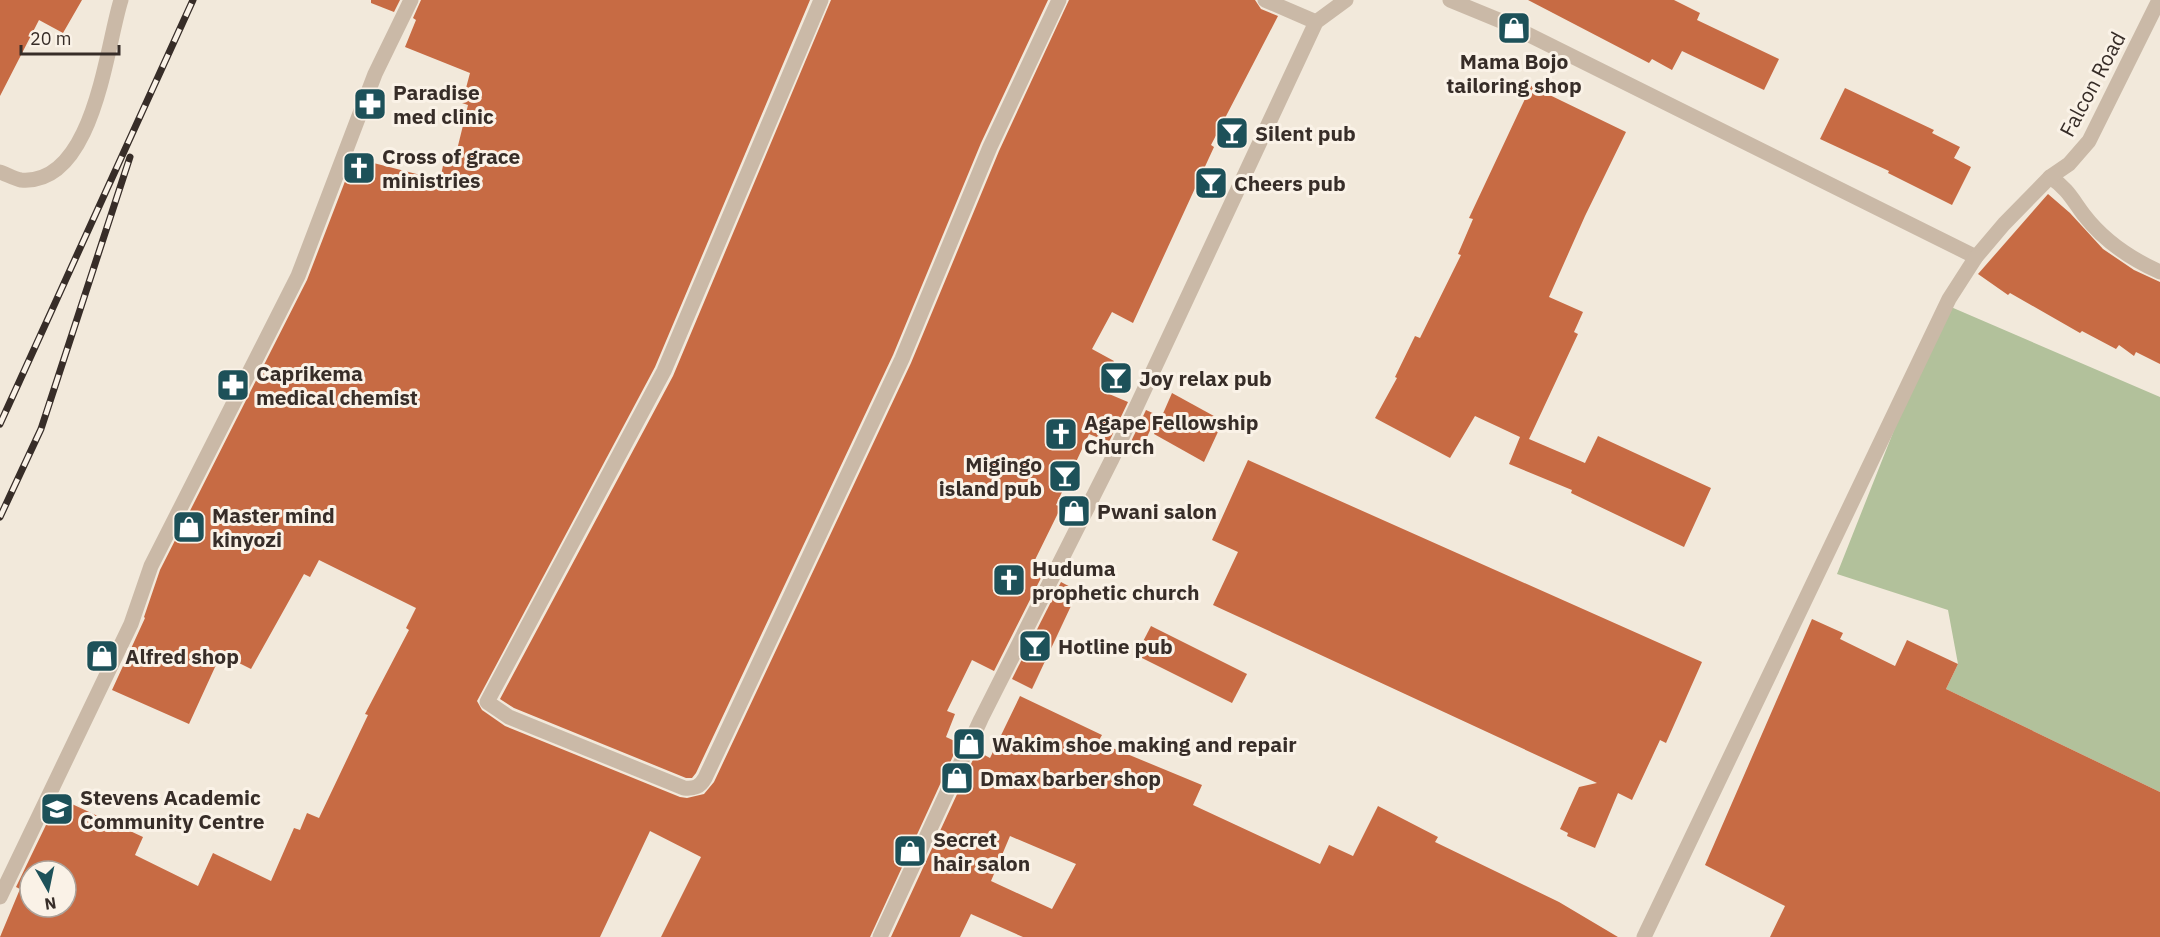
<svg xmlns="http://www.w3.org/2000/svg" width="2160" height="937" font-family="'IBM Plex Sans',sans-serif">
<rect width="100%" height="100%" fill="#f2e9db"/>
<path fill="#b2c19b" d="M1944,304L2160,397V792L1946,689L1958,664L1948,610L1837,574Z"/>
<g fill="#c76b44" fill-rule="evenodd">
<path d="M0,0H82L63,33L39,20L0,96Z"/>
<path d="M371,0H400L394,12L371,3Z"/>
<path d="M421,0H810L655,367L477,701L482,710L505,726L680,797L687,798L704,794L714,782L911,363L999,151L1069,0H1255L1261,9L1278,16L1211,145L1214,147L1133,323L1112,312L1092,349L1114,361L1102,391L1128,402L1109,442L1089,434L1056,505L1061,507L1031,568L1043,574L994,671L972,660L947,711L955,714L946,737L959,743L870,937H661L701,857L650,831L600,937H0L20,889L16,887L59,798L143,837L135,855L198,886L213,853L271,881L294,828L300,830L307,813L319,818L368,715L365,714L409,630L406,628L416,608L319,560L310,577L304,574L251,669L221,654L189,724L112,690L145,618L144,617L160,570L307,280L354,158L440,180L445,156L455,158L468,105L462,103L470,73L405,47L416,20L413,18ZM30,871H66V907H30Z"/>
<path d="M831,0H1048L981,143L893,355L696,773L692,778H686L514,708L500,699L673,376Z"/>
<path d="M1528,0H1674L1700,13L1697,20L1779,59L1764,90L1682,51L1672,70L1652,59L1649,63Z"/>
<path d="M1531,86L1626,132L1585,216L1549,297L1583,312L1574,332L1578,334L1529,439L1585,463L1598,436L1711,488L1684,547L1571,493L1572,490L1509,464L1520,437L1475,416L1450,458L1375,418L1397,378L1395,377L1415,336L1420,338L1461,255L1458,254L1473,219L1469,218Z"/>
<path d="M1845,88L1934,130L1932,133L1960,147L1954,158L1971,167L1952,205L1888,173L1889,171L1820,139Z"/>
<path d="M2048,194L2070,213L2103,249L2134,270L2160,282V364L2136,352L2134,356L2119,345L2116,349L2082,331L2080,333L2010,293L2008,295L1978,274Z"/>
<path d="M1172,393L1223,421L1204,462L1154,434Z"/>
<path d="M1146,410L1157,415L1139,455L1127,450Z"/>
<path d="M1248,460L1702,662L1666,743L1660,740L1632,800L1618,793L1595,848L1567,836L1568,833L1560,829L1579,787L1597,783L1213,605L1238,552L1212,540Z"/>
<path d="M1061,582L1078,591L1032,689L1012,679Z"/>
<path d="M1812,619L1843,633L1840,639L1895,666L1907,640L1958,664L1946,689L2160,792V937H1770L1785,906L1705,865Z"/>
<path d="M1151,626L1247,674L1232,703L1136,655Z"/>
<path d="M1020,696L1102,735L1098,742L1202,785L1193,805L1320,864L1329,845L1353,856L1378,806L1438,837L1435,842L1559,902L1618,937H1023L971,914L960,937H891L977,751L990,758ZM1010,836L1076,864L1052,909L991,881Z"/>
</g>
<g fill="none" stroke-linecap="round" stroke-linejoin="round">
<g stroke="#cab9a7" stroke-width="15">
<path d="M821,0L664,371L487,702L509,717L684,788C694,789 700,787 705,778L902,359L990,147L1059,0"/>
<path d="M1265,0L1316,22"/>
<path d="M1450,0L1501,21L1976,257"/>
<path d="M0,172C6,174 15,179 21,180C94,186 106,47 121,0"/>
<path d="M2050,177C2068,189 2072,199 2084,215C2104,241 2131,259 2160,272"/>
<path d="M0,897L131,624L151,566L298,276L375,74L411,0"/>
<path d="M880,937L981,719L1111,461L1316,22L1346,0"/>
<path d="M1644,937L1949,299L1976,257L2004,224L2050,177L2069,164L2089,141L2159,0"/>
</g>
<g stroke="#372d28" stroke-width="7">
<g id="rail">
<path d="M0,424L193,0"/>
<path d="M0,517L41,429L130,157"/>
</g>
</g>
<use href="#rail" stroke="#faf2e7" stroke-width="4.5" stroke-dasharray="14" stroke-linecap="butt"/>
</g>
<defs>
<g id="shop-square" transform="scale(1.725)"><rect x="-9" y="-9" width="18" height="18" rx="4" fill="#1d5159" stroke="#faf2e7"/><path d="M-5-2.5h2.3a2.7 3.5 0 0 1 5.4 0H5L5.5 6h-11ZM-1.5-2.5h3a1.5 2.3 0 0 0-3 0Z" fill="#fff"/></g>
<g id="pharmacy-square" transform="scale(1.725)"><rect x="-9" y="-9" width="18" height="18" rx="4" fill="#1d5159" stroke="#faf2e7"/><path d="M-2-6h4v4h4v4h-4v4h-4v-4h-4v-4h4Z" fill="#fff"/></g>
<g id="bar-square" transform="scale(1.725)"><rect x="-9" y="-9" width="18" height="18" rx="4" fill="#1d5159" stroke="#faf2e7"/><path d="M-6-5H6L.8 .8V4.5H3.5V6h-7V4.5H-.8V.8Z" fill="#fff"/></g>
<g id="church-square" transform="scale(1.725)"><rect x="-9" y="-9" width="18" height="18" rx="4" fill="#1d5159" stroke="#faf2e7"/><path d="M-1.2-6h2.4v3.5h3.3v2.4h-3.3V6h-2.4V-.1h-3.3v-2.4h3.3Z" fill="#fff"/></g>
<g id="school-square" transform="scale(1.725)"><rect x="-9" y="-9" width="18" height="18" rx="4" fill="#1d5159" stroke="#faf2e7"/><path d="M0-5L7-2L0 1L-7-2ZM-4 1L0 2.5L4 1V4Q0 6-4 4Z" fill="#fff"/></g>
</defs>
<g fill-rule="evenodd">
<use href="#shop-square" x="1514" y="28"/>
<use href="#pharmacy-square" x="370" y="104"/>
<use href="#bar-square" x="1232" y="133"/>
<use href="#church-square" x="359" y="168"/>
<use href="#bar-square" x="1211" y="183"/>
<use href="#bar-square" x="1116" y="378"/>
<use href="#pharmacy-square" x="233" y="385"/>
<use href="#church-square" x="1061" y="434"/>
<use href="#bar-square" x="1065" y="476"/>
<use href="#shop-square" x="1074" y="511"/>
<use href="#shop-square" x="189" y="527"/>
<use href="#church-square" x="1009" y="580"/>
<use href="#bar-square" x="1035" y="646"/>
<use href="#shop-square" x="102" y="656"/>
<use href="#shop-square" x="969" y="744"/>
<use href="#shop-square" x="957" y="778"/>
<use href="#school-square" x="57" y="809"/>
<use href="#shop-square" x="910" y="851"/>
</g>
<g text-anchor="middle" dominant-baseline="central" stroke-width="6" stroke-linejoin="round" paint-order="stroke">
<g font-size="21" font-weight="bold" fill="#372d28" stroke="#faf2e7" text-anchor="start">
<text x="1514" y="61" text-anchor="middle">Mama Bojo<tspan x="1514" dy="24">tailoring shop</tspan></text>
<text x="393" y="92">Paradise<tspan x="393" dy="24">med clinic</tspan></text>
<text x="1255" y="133">Silent pub</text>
<text x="382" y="156">Cross of grace<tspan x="382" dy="24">ministries</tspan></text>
<text x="1234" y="183">Cheers pub</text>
<text x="256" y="373">Caprikema<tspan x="256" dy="24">medical chemist</tspan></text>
<text x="1139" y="378">Joy relax pub</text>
<text x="1084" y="422">Agape Fellowship<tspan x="1084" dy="24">Church</tspan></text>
<text x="1042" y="464" text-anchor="end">Migingo<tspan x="1042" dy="24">island pub</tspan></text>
<text x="1097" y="511">Pwani salon</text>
<text x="212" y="515">Master mind<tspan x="212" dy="24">kinyozi</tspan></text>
<text x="1032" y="568">Huduma<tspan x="1032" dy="24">prophetic church</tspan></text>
<text x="1058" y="646">Hotline pub</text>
<text x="125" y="656">Alfred shop</text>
<text x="992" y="744">Wakim shoe making and repair</text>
<text x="980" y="778">Dmax barber shop</text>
<text x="80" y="797">Stevens Academic<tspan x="80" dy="24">Community Centre</tspan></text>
<text x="933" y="839">Secret<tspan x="933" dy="24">hair salon</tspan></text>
</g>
<g font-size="21" fill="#372d28" stroke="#faf2e7">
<text transform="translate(2092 84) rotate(-62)">Falcon Road</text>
</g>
</g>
<g transform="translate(48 889) rotate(171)"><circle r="28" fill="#faf2e7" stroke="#aca39b" stroke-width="1.5"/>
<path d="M0-4.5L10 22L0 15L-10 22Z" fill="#1d5159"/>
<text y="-9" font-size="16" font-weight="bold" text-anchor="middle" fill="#372d28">N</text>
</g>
<path d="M21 45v9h98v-9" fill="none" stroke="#372d28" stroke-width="3"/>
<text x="30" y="45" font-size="18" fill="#372d28" stroke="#faf2e7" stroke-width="4.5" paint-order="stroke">20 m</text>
</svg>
